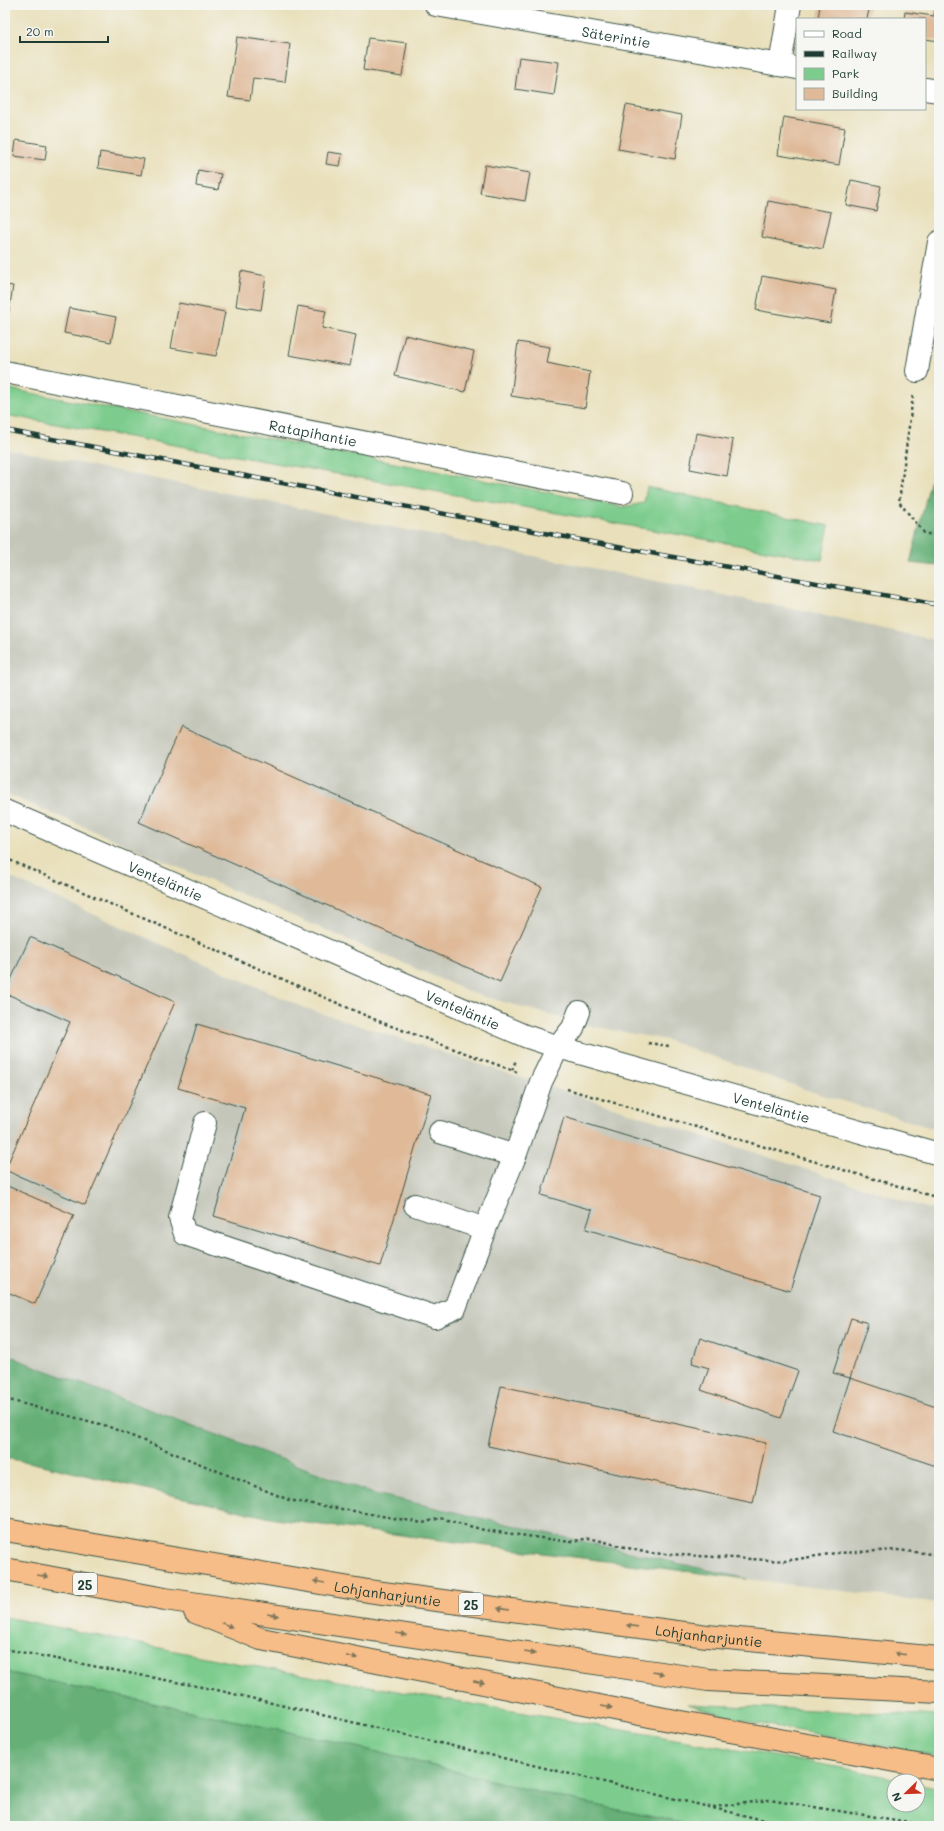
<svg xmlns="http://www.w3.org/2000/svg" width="944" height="1831" font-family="Mali,sans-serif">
<rect width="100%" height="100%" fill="#f6f6f2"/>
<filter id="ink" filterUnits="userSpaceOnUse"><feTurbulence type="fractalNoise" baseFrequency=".025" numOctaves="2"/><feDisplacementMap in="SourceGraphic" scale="8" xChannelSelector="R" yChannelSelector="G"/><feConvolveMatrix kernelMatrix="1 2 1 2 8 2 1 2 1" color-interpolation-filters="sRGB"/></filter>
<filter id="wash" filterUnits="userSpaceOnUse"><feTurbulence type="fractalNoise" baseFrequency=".012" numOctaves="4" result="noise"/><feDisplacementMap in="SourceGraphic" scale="16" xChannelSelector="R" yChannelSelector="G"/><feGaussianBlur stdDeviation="0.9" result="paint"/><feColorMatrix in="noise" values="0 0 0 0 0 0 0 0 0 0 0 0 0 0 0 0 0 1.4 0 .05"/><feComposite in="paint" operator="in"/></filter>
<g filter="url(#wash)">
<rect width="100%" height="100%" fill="#e9e0bb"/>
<g fill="#c4c6b9">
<path d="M5,448L802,611L939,641V1130L816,1093L667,1040L591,1026L475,994L5,793Z"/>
<path d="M5,875L305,1008L939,1212V1603L747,1579L371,1493L24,1362L5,1353Z"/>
</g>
<g fill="#7dcc8d" stroke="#4e8460">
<path d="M5,388L623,507L644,503L647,487L829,526L822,560L5,415Z"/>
<path d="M5,1617L235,1663L854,1770L907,1781H894V1805H918V1783L939,1788V1826H696L566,1799L341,1743L5,1672Z"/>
<path d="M687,1704L939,1716V1756L745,1721Z"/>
</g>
<g fill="#66b078" stroke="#427656">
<path d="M939,446V566L910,563Z"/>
<path d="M5,1353L24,1362L371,1493L747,1579L275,1519L33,1463L5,1458Z"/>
<path d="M5,1672L341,1743L566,1799L696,1826H5Z"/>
</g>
<g id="blocks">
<g fill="#dfb998">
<path d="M820,5H870L867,19H818Z"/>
<path d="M936,5H939V41L925,39V19H904L905,12L934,16Z"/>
<path d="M237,37L290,44L285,82L253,78L250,100L228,97Z"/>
<path d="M368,38L407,43L402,76L363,70Z"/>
<path d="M519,57L559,62L554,95L515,89Z"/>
<path d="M626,105L682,115L675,159L618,149Z"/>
<path d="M784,117L845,128L839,165L778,155Z"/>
<path d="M16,140L47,145L45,160L14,156Z"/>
<path d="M100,152L144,159L141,175L98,168Z"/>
<path d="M328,152L342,154L340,166L326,164Z"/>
<path d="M485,165L530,173L525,201L480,193Z"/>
<path d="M198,170L221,174L218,190L196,186Z"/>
<path d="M851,180L881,186L876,211L846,205Z"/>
<path d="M768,201L831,212L823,249L762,237Z"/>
<path d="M241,271L266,276L261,310L236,306Z"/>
<path d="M762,276L836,290L830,323L756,310Z"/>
<path d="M5,285L13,286L7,323H5Z"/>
<path d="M179,303L225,312L216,356L171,348Z"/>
<path d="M298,306L326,311L322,328L356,335L350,366L289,355Z"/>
<path d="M69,308L116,317L111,342L64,333Z"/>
<path d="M405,335L474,351L465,392L395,376Z"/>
<path d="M518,342L550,347L547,363L590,372L585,408L511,396Z"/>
<path d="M696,433L733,440L727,476L690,469Z"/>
<path d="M181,727L542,887L500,982L139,822Z"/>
<path d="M30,937L175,1002L85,1205L5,1170L70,1022L5,993Z"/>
<path d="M197,1024L431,1094L380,1266L214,1216L245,1108L178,1088Z"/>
<path d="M564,1117L820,1195L790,1291L586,1229L592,1210L541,1195Z"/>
<path d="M5,1185L74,1215L35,1304L5,1291Z"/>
<path d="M851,1318L868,1323L850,1378L833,1373Z"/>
<path d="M700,1338L798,1371L781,1418L701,1390L709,1368L692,1363Z"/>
<path d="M850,1378L939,1408V1467L833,1431Z"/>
<path d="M501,1386L766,1443L753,1503L488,1446Z"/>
</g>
</g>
</g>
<g filter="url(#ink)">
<use href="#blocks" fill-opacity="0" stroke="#3d5548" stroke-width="1"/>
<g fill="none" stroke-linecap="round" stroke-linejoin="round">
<g stroke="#3d5548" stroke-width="24">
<g id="minor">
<path id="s1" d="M436,5L797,68"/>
<path d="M780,65L790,5"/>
<path d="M925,89L939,91"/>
<path d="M917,371L939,242"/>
<path id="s2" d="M5,372L622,493"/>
<path id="s3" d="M5,811L525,1036L558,1047L939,1154"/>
<path d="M205,1123L180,1218L185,1234L435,1317L455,1308L485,1229L515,1156L541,1082L558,1047L573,1028L579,1012"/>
<path d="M440,1132L515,1156"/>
<path d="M415,1205L485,1229"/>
</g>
</g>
<g stroke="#3d5548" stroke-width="24">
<g id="highway">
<path id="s4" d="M5,1530L368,1591L707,1636L939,1658"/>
<path d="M5,1569L165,1599L708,1680L939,1692"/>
<path d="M195,1612L261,1639L675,1721L939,1769"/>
</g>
</g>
<g stroke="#3d5548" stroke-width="2.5" stroke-dasharray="3 3" stroke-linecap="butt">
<path d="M913,396L899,502L925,534H939"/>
<path d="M5,858L383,1023L517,1072"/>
<path d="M648,1043L669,1046"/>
<path d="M512,1070L516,1060"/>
<path d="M567,1089L939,1198"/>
<path d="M5,1399L107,1426L289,1500L423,1523L440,1518L484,1530L570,1542L589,1538L648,1553L785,1561L836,1553L898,1550L939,1555"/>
<path d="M5,1649L217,1690L789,1826"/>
<path d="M713,1807L769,1800L934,1826"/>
</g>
<use href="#minor" stroke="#fff" stroke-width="22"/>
<use href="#highway" stroke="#f7bd88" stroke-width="22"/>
<g stroke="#1f3d34" stroke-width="4.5">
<path id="rail" d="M5,430L623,548L939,605"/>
</g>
<use href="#rail" stroke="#f6f6f2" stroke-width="3" stroke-dasharray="9" stroke-linecap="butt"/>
</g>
<defs><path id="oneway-solid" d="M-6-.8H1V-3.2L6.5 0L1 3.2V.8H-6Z"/></defs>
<g fill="#80775a">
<use href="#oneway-solid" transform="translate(43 1576) rotate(10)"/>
<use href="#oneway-solid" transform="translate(319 1582) rotate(-170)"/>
<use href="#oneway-solid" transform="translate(503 1609) rotate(-172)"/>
<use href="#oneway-solid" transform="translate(273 1615) rotate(9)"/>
<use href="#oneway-solid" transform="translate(227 1625) rotate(23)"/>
<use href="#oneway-solid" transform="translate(632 1626) rotate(-172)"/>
<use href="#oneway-solid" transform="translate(401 1634) rotate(9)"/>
<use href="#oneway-solid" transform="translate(530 1653) rotate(9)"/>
<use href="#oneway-solid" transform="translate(900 1654) rotate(-174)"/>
<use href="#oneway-solid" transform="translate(352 1657) rotate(11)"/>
<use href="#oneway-solid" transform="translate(658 1673) rotate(9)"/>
<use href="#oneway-solid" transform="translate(479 1682) rotate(11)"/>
<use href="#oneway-solid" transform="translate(607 1707) rotate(11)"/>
</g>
</g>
<g text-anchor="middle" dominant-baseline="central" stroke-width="4" stroke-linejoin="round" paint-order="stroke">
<g fill="#f6f6f2" stroke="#60746d" stroke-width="1">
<rect x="73" y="1573" width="24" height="22" rx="3"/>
<rect x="459" y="1593" width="24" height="22" rx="3"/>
</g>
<g font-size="13" font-weight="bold" fill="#1f3d34">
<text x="85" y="1584">25</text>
<text x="471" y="1604">25</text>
</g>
<g font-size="14" fill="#1f3d34" stroke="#f6f6f2">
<text stroke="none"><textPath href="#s1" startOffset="183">Säterintie</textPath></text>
<text stroke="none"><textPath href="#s2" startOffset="314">Ratapihantie</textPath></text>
<text stroke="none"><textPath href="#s3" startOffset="175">Venteläntie</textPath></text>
<text stroke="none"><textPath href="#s3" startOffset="499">Venteläntie</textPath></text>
<text stroke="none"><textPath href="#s3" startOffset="823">Venteläntie</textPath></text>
<text stroke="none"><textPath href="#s4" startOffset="388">Lohjanharjuntie</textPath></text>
<text stroke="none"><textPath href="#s4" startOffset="712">Lohjanharjuntie</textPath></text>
</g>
</g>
<rect width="944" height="1831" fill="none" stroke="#f6f6f2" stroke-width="20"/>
<rect x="796" y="18" width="130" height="92" fill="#f6f6f2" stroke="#a0aca6"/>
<rect x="804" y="31" width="20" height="6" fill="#ffffff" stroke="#a0aca6"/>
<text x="832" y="38" font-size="12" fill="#1f3d34">Road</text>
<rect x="804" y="51" width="20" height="6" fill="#1f3d34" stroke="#a0aca6"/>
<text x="832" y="58" font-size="12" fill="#1f3d34">Railway</text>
<rect x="804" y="68" width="20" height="12" fill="#7dcc8d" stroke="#a0aca6"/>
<text x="832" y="78" font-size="12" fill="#1f3d34">Park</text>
<rect x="804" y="88" width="20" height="12" fill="#dfb998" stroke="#a0aca6"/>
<text x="832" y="98" font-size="12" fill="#1f3d34">Building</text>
<g transform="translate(906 1793) rotate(247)"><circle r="19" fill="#f6f6f2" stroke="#a0aca6"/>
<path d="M0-3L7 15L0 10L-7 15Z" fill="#c8321e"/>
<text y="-6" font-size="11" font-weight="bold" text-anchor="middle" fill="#1f3d34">N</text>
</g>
<path d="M20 36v6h88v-6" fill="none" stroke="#1f3d34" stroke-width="2"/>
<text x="26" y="36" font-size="12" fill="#1f3d34" stroke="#f6f6f2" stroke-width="3" paint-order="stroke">20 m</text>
</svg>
